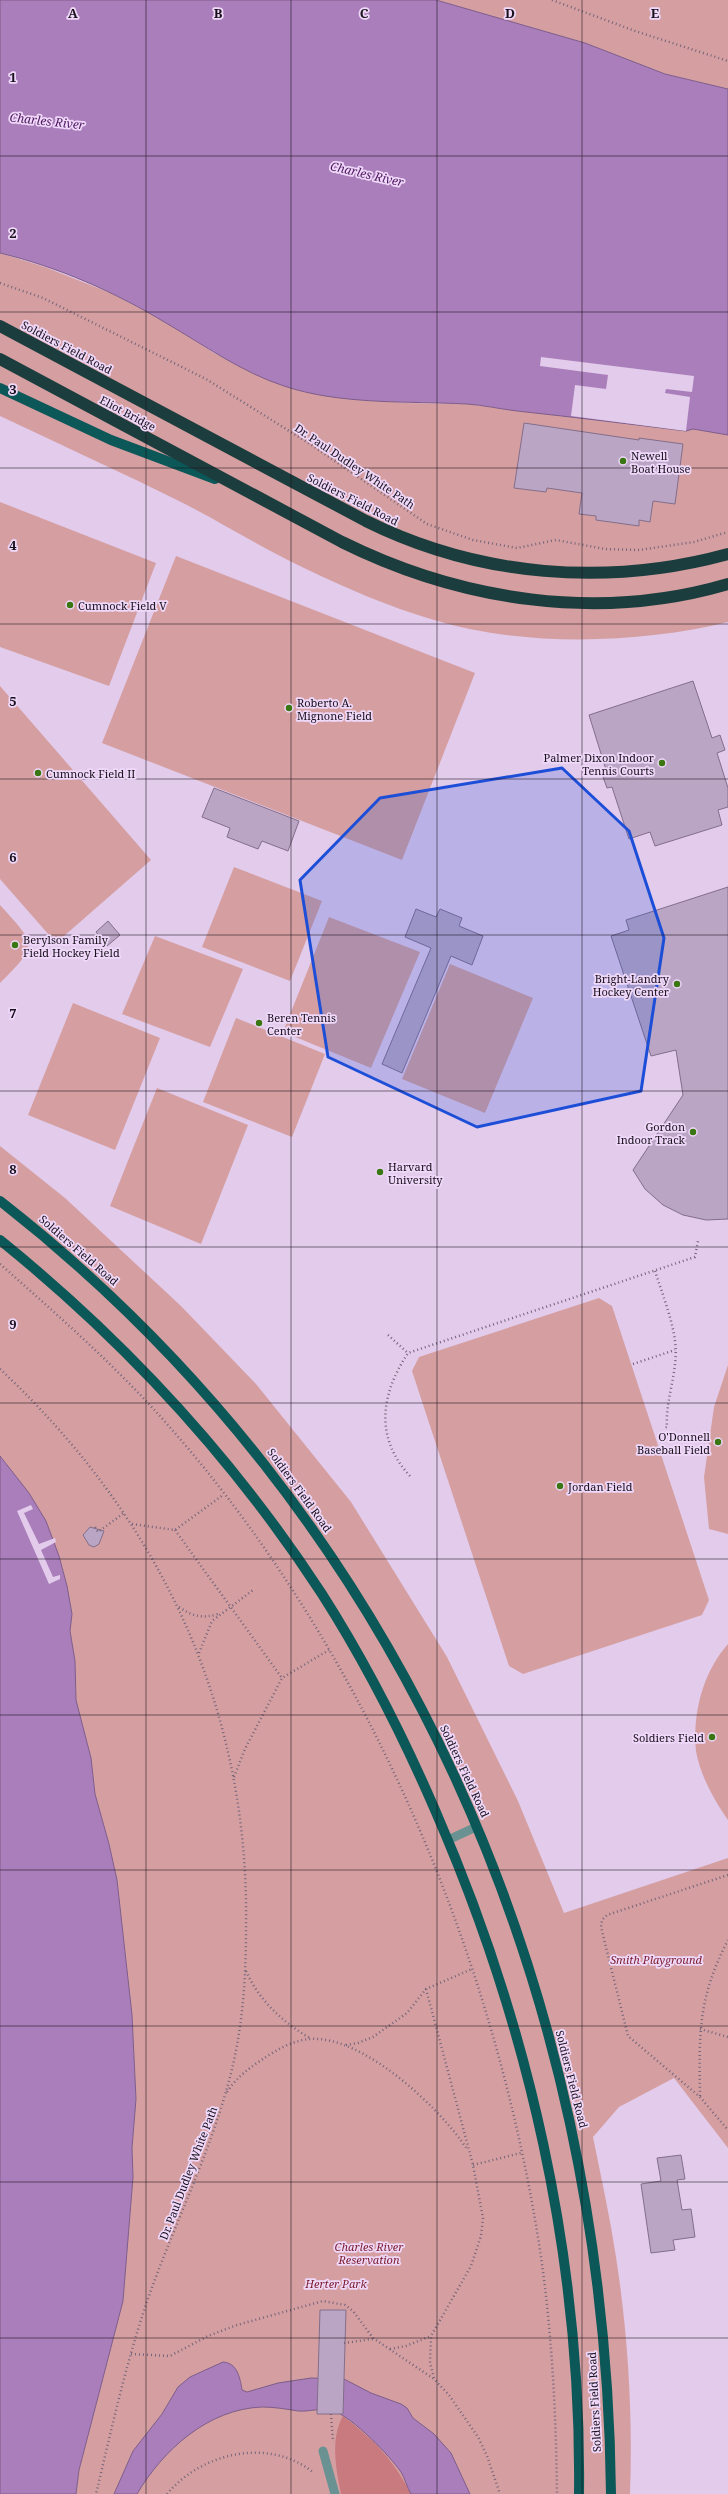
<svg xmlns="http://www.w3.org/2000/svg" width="728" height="2494" font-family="'Noto Serif',serif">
<rect width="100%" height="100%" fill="#e2cbeb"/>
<g fill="#d59fa1">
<path d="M436,0H728V89L665,74L585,43Z"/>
<path d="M0,253L45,267L113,294L166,322L214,353L284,386L346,397L405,403L467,404L686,431L693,429L728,435V622C638,644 523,647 434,620C389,607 346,588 304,568C262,548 224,524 183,503C123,473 61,445 0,416Z"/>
<path d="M0,502L156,563L109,686L0,647Z"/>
<path d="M176,556L475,673L402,860L102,743Z"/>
<path d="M0,686L151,860L56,943L0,879Z"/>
<path d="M234,867L322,901L290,981L202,947Z"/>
<path d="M0,905C35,944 40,944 0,983Z"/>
<path d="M329,917L420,952L371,1068L283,1032Z"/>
<path d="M155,936L243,969L210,1047L122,1014Z"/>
<path d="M450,964L533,998L485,1113L402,1079Z"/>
<path d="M73,1003L160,1038L115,1150L28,1115Z"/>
<path d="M236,1018L325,1054L292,1137L203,1102Z"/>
<path d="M157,1088L248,1125L201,1244L110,1206Z"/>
<path d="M0,1146L65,1198L181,1306L256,1384L351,1502L447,1657L518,1801L564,1913L728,1858V2148L674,2078L619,2107L593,2137C601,2177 610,2217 616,2257C628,2334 633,2416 630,2494H76L79,2470L123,2301L133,2177L132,2148L136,2099L132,2015L117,1880L109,1844L95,1794L91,1758L76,1700L75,1661L70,1631L72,1614L67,1586L59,1556L6,1463L0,1456Z"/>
<path d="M599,1298L612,1306L709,1600L702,1615L523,1674L509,1666L412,1371L419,1357Z"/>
<path d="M728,1365V1534L709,1529L704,1477L714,1407Z"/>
<path d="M728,1644V1820C714,1800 700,1775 696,1751C692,1714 703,1672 728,1644Z"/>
</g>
<path fill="#c87a7e" d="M343,2416C376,2442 391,2457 411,2494H341C336,2470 330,2438 343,2416Z"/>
<g fill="#a97eba" stroke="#7e5d8a">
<path d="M0,0H436L585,43L665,74L728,89V435L693,429L686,431C629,424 573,417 517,411C500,409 483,405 467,404C408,401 340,405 284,386C241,372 204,345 166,323C115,292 58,267 0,253Z"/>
<path d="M0,1456L29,1493L46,1521L59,1556L67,1586L72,1614L70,1631L75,1661L76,1700L91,1758L95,1794L109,1844L117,1880L132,2015L136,2099L132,2148L133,2177L123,2301L79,2470L76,2494H0Z"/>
<path d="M223,2362C237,2363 240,2377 242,2390L247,2392L278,2383L311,2378L344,2379L371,2393L401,2404L407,2408L413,2418L434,2434L451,2453L470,2494H411C407,2487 405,2479 401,2472C389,2455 353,2418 334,2411C322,2407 310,2412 298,2411C286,2409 274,2407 262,2407C208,2409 163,2450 137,2494H114L133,2451L162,2414L178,2387L190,2377Z"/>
</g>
<g fill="#e2cbeb">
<path d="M541,357L694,376L692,392L666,389L665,393L690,397L686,431L571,416L575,385L606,389L608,375L540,366Z"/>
<path d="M31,1505L33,1509L24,1513L39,1544L55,1538L56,1542L41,1550L53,1577L60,1575V1579L49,1584L17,1511Z"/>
</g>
<g fill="#bba5c4" stroke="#836e8b">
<path d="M524,423L639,440V438L683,444L675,504L653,501L650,522L639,520V526L596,520V516L579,514L582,493L547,488L546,492L514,488Z"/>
<path d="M693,681L712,738L720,735L725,750L717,753L728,788V807L718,810L722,825L655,846L650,832L629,839L612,787L607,788L602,774L607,773L589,715Z"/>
<path d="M214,788L299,821L288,851L262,841L258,849L227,837L230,828L202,817Z"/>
<path d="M728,887V1219L706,1220L683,1215L663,1205L645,1189L633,1170L683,1095L676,1050L651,1056L611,936L629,930L626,920Z"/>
<path d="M416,909L436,917L440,909L462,918L459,926L483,936L472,965L451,956L402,1073L382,1064L431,948L405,937Z"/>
<path d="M108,921L120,935L107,946L96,932Z"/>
<path d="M90,1527L104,1531L99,1544L94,1547L89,1545L83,1535Z"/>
<path d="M681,2155L685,2179L677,2180L682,2210L691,2209L695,2237L673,2240L675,2250L651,2253L641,2184L661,2181L657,2158Z"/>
<path d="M320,2310H346L343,2414H317Z"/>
</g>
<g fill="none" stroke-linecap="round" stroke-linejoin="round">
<g stroke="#74657a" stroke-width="2.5" stroke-dasharray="1 3" stroke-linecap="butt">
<path d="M552,0L635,31L728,61"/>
<path d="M0,283L43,298L206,379L310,444L427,524L473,540L517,548L556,540L605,549L639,550L694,542L728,532"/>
<path d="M0,1264C51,1309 102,1354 148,1403C359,1631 493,1945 540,2250C552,2331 556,2412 557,2494"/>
<path d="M655,1271C662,1293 672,1318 675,1341C679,1370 665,1399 667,1427L663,1428"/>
<path d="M388,1335L408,1353"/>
<path d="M633,1364L675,1350"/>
<path d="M0,1369C160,1519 250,1708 246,1929C246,1976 243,2023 232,2069C213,2147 177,2218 150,2293C127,2358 112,2427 96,2494"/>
<path d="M410,1476C374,1437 381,1394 408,1353L695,1257L698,1241"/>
<path d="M132,1524L175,1530L223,1495"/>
<path d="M95,1527L98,1532L124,1513"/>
<path d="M175,1530L282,1678"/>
<path d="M179,1607C192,1616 202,1619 218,1614"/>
<path d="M199,1653L212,1621L253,1590"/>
<path d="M234,1777L245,1749L282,1678L329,1650"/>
<path d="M728,1875L607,1915L602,1920L601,1927L628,2036L700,2097L728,2130"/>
<path d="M246,1971C259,2000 282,2022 310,2038"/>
<path d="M426,1989L473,2165L483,2218L481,2236L471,2266L431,2336L430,2363L434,2378"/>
<path d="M700,2029L728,2037"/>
<path d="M346,2045L358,2043L373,2037L407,2013L426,1989L472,1969"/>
<path d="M227,2092C236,2078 249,2068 263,2059C276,2050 294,2040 310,2039C363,2035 440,2108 467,2149"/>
<path d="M700,2096C699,2033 698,1998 728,1940"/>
<path d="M473,2165L521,2153"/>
<path d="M344,2343L373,2339"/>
<path d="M390,2349L406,2346L431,2336"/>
<path d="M131,2354L170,2356L208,2336L237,2325L323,2301L345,2305L353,2311L373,2338L434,2379L449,2395L478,2437L487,2456L500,2494"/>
<path d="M331,2414L333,2442"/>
<path d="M167,2494C202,2452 270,2437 314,2473"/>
</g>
<g stroke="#6a9292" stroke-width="9">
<path d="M448,1840L476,1827"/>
<path d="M323,2451L335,2494"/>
</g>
<g stroke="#0c5758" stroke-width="10">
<path d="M0,388L111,440L215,479"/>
<path d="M0,1201C402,1515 606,1989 611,2494"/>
<path d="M0,1240C125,1341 234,1459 322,1594C366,1663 403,1736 435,1810C529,2025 582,2259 579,2494"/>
</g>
<g stroke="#1c3d3e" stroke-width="12">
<path d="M0,326L366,521C479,577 607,587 728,554"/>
<path d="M0,359L342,542C461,601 599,622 728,584"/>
</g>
</g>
<path fill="#1d4ed8" fill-opacity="0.2" stroke="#1d4ed8" stroke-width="3" stroke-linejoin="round" d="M562,768L629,831L664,938L641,1091L477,1127L328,1057L300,880L380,798Z"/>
<path fill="none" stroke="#18101b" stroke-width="1" stroke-opacity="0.55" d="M146,0V2494M291,0V2494M437,0V2494M582,0V2494M0,156H728M0,312H728M0,468H728M0,624H728M0,779H728M0,935H728M0,1091H728M0,1247H728M0,1403H728M0,1559H728M0,1715H728M0,1870H728M0,2026H728M0,2182H728M0,2338H728"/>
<g fill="#3a7712" stroke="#efd8f9" stroke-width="1.5">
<circle cx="623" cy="461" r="4"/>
<circle cx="70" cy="605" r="4"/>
<circle cx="289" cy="708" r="4"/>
<circle cx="662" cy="763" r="4"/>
<circle cx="38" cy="773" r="4"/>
<circle cx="15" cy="945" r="4"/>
<circle cx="677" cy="984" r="4"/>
<circle cx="259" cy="1023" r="4"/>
<circle cx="693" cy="1132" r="4"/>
<circle cx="380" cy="1172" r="4"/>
<circle cx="718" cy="1442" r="4"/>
<circle cx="560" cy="1486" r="4"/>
<circle cx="712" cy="1737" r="4"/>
</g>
<g text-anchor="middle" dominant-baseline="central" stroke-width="3.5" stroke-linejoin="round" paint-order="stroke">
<g font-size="11" fill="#18101b" stroke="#efd8f9">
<text transform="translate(67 347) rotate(28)">Soldiers Field Road</text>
<text transform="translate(128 413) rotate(28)">Eliot Bridge</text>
<text transform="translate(355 466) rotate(34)">Dr. Paul Dudley White Path</text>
<text transform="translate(353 499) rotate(27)">Soldiers Field Road</text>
<text transform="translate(79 1250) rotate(41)">Soldiers Field Road</text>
<text transform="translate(300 1490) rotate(54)">Soldiers Field Road</text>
<text transform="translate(465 1771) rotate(65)">Soldiers Field Road</text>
<text transform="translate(572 2079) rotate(76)">Soldiers Field Road</text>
<text transform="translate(188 2173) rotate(-69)">Dr. Paul Dudley White Path</text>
<text transform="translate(594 2402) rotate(-93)">Soldiers Field Road</text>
</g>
<g font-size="11" fill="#18101b" stroke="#efd8f9" text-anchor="start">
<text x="631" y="455">Newell<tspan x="631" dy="13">Boat House</tspan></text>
<text x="78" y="605">Cumnock Field V</text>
<text x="297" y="702">Roberto A.<tspan x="297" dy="13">Mignone Field</tspan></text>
<text x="654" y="757" text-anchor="end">Palmer Dixon Indoor<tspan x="654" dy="13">Tennis Courts</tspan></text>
<text x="46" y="773">Cumnock Field II</text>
<text x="23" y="939">Berylson Family<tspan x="23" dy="13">Field Hockey Field</tspan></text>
<text x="669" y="978" text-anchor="end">Bright-Landry<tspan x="669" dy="13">Hockey Center</tspan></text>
<text x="267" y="1017">Beren Tennis<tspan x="267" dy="13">Center</tspan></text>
<text x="685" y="1126" text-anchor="end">Gordon<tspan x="685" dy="13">Indoor Track</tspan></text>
<text x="388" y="1166">Harvard<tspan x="388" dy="13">University</tspan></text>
<text x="710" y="1436" text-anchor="end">O'Donnell<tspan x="710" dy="13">Baseball Field</tspan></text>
<text x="568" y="1486">Jordan Field</text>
<text x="704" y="1737" text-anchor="end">Soldiers Field</text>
</g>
<g font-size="11" font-style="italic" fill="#791a2a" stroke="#efd8f9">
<text x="656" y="1959">Smith Playground</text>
<text x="369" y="2246">Charles River<tspan x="369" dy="13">Reservation</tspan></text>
<text x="336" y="2283">Herter Park</text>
</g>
<g font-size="12" font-style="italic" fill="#4d165f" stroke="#efd8f9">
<text transform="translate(47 121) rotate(6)">Charles River</text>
<text transform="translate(367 174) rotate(13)">Charles River</text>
</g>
</g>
<g font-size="13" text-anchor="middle" font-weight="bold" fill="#18101b" stroke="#efd8f9" stroke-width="3.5" stroke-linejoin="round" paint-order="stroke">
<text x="73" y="18">A</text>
<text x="218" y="18">B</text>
<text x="364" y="18">C</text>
<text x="510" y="18">D</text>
<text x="655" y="18">E</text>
<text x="13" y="82">1</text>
<text x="13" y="238">2</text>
<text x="13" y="394">3</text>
<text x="13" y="550">4</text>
<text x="13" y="706">5</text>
<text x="13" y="862">6</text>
<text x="13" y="1018">7</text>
<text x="13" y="1174">8</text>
<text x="13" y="1329">9</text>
</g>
</svg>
